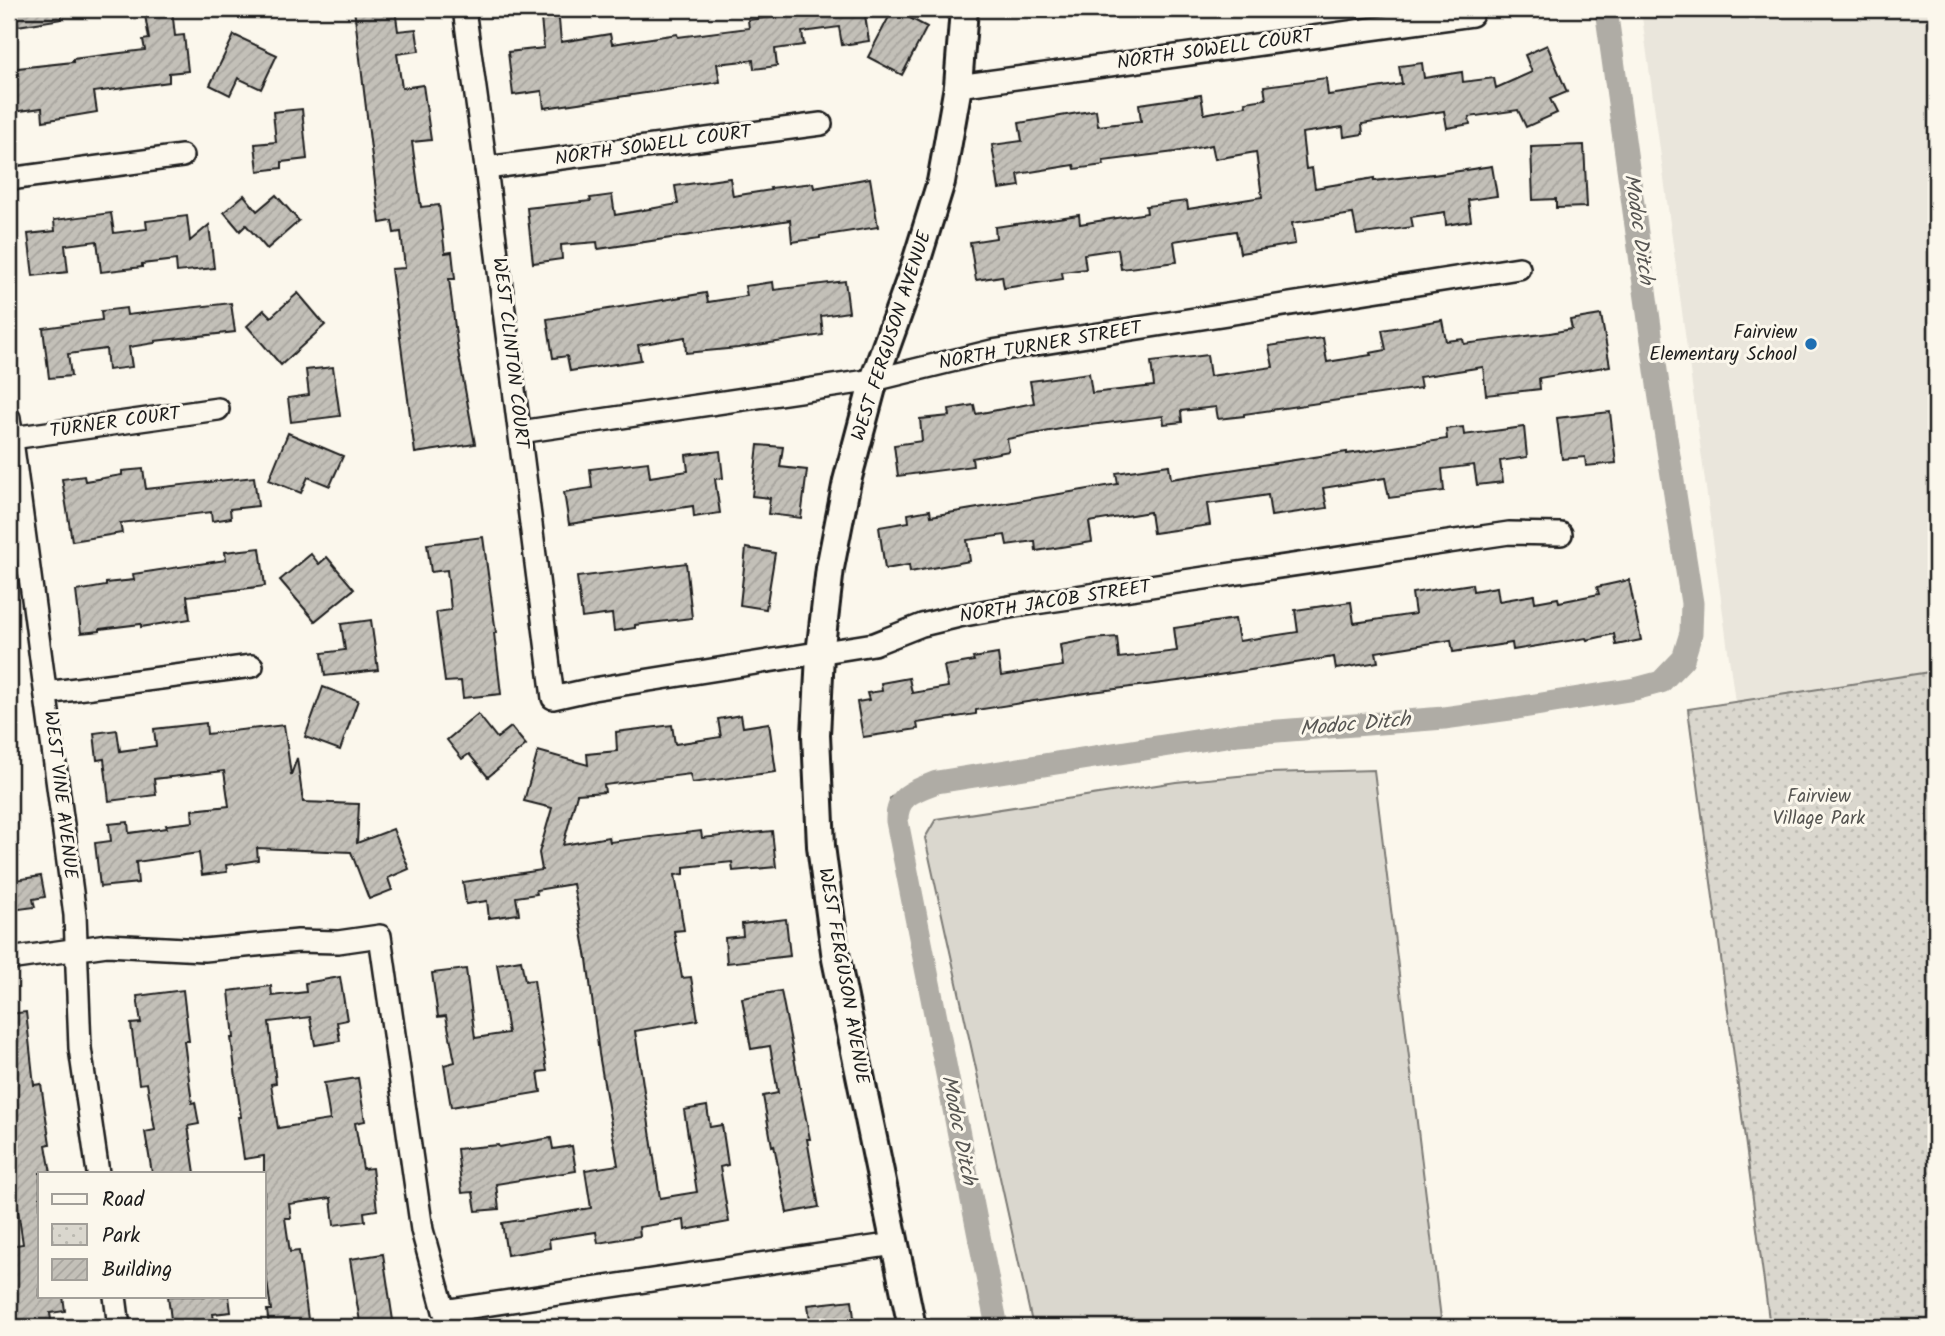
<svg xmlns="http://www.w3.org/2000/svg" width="1945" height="1336" font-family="Kalam,sans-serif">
<defs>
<pattern id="park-dots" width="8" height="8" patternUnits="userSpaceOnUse" patternTransform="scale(1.75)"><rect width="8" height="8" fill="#dad7ce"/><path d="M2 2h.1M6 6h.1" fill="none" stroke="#bab8b0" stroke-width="1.8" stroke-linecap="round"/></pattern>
<pattern id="building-hatch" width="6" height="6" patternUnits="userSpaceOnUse" patternTransform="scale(1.75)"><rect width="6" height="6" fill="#c3c0b8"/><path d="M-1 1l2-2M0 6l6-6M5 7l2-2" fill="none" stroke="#a7a49e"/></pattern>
</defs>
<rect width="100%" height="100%" fill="#fbf7ec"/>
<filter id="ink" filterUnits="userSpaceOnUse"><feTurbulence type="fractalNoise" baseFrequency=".0143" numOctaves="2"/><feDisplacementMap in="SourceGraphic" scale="14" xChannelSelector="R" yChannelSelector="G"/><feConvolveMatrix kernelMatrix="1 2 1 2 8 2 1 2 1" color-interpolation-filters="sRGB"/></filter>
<g filter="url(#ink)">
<path fill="#eae6dc" d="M1708,9H1936V671L1735,702L1642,17Z"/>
<path fill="#dad7ce" stroke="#7b7a75" stroke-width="2" d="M1374,770L1442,1327H1033L925,838L936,819L1176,782L1269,773Z"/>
<path fill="url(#park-dots)" stroke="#7b7a75" stroke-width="2" d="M1936,671V1327H1770L1688,709Z"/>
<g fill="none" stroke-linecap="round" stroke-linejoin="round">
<path stroke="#74726e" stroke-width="6" d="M892,799L899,804"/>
<path stroke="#afaca5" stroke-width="23" d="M997,1327L897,821C896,795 916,790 937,782L1239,734L1444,718L1517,708L1635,689L1661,682L1683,659L1691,633L1692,603L1659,392L1606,9"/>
</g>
<g fill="url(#building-hatch)" stroke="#1c1c1c" stroke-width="2">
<path d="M9,9H62V19L11,27Z"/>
<path d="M144,9H172L175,36L184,35L188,71L169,73V82L94,92L97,112L43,121L42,108L12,112L9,69L73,62V59L145,50L143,40L149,39Z"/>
<path d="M354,9H395L398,31L416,29L419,51L397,54L402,88L423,85L431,140L412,142L421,207L439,205L445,253L452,252L455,279H449L458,351L475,444L415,453L391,269L405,268L401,232L394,233L392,221L380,223Z"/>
<path d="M540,9H558L561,42L610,34L612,44L677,34L678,37L749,28L748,20L804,13L803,9H864L869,41L842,45L839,27L802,32L804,45L775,49L777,66L754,69L753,60L717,64L720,82L544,108L542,91L513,95L508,52L544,48Z"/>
<path d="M893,9L927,27L902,75L868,57Z"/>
<path d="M234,35L277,55L261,89L238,78L230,95L210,85Z"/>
<path d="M1547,45L1567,92L1550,99L1557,113L1526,127L1518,110L1469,117L1470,124L1447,128L1444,111L1362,124L1363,134L1344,137L1343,127L1302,133L1306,169L1312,168L1315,188L1374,178V181L1433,174V175L1492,166L1497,196L1468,200L1471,221L1446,225L1445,212L1411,217L1413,227L1357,235L1353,214L1292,223L1295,244L1240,253L1236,231L1174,241L1177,262L1121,269L1118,249L1084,254L1086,269L1062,272L1063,279L1004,288L1002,276L976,280L970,242L996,238L995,227L1079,215L1080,224L1147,213L1146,206L1187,201L1188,209L1262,197L1256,152L1215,159L1212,145L1175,152L1103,161L1104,165L1075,169L1074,165L1018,174L1020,186L999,189L992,145L1022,141L1019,123L1096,110L1098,126L1141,121L1139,104L1201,95L1204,114L1246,106L1245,102L1266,99L1264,86L1326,78L1328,95L1357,91L1402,84L1399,66L1422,63L1424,78L1462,72L1463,82L1494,78L1496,88L1532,72L1525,55Z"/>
<path d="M302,109L307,159L282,162V168L258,171L255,144L276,142L273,112Z"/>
<path d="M1584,145L1587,207L1556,208V199L1533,200L1531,147Z"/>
<path d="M730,178L733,196L771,190L770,188L813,183L814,188L870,178L878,227L820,236V238L792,242L790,220L598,249L597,242L561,245L562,259L533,263L527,208L591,201L590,198L612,195L615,215L678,204L675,186Z"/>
<path d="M244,195L257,211L276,195L299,221L267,249L246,225L240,231L224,212Z"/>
<path d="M111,213L114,233L147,229L146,221L187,216L190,241L209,225L214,268L177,272L176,260L142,264V267L101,272L97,241L65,245L68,272L33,276L28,234L55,231L54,220Z"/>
<path d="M845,281L849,312L821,316L823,335L738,348L686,353L685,337L638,345L641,360L570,371L567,356L553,358L547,319L706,293L708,302L747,296L745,286L773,282L774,290Z"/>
<path d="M298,293L325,325L281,365L247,326L264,310L271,317Z"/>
<path d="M231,303L235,332L155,341V343L129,347L132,367L108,370L106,349L68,354L71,376L49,378L43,328L102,320L101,311L126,308L127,315Z"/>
<path d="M1601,315L1610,366L1539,378L1540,389L1486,395L1483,367L1419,377L1421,388L1244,414V416L1218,419L1216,407L1181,411L1182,422L1164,424L1163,416L1066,428L1007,439L1009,451L972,458L973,466L898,476L894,445L922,441L920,419L950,416L949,409L974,405L976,414L1034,403L1030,381L1089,373L1092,393L1154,386L1151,362L1207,355L1210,376L1273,367L1269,346L1323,338L1327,362L1371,355L1370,353L1386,350L1382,330L1442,320L1446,341L1463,339L1464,344L1550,333L1572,329L1570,320Z"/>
<path d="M333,367L340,416L291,422L288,398L309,395L306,370Z"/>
<path d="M1610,412L1616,463L1586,466L1585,457L1562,459L1557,418Z"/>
<path d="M1463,427L1464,435L1524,427L1527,457L1500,461L1503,482L1477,485L1474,465L1442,469L1444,491L1389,498L1385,478L1323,488L1327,508L1271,516L1268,495L1249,498L1207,504L1210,525L1153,533L1150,512L1089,522L1092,542L1036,551L1035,541L1007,545L1005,535L967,540L970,561L910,572L909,565L885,569L879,527L909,522L908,514L930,510L931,516L1118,484L1116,473L1169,465L1171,479L1347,452V454L1447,439L1446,429Z"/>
<path d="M288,433L343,456L330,486L308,477L301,493L269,480Z"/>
<path d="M758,445L783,447L780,467L807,470L801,518L768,514L770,498L752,496Z"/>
<path d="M720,451L723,478L715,479L720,513L694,517L693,506L569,524L564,492L592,488L590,469L648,462L650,477L688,471L686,455Z"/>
<path d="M143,469L146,489L254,477L258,506L230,509L231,518L212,521L211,512L120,523L122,533L72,541L62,479L84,476L85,481L122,475V471Z"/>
<path d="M483,537L496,633H494L501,694L463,698L461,681L445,682L436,612L451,610L447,570L431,572L427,544Z"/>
<path d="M260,548L265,586L187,596L190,619L141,627V624L100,629V631L81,633L76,591L106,586V583L134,580L133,574L226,560L225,552Z"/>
<path d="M746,548L775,553L766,609L740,605Z"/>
<path d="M311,554L319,564L327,557L354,589L315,621L280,580Z"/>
<path d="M686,563L692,618L635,625V628L614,631L612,614L582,618L577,577Z"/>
<path d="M1629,580L1641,640L1616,645L1614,634L1587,640L1586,638L1513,650L1512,643L1453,652L1451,640L1376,652L1378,662L1336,669L1334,657L1186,680L1092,692L976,710V714L917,723L918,729L863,737L857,702L869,700L867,693L882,691L881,683L909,678L912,693L948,687L944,666L974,661L973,658L998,654L1001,676L1063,666L1060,645L1092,639L1117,637L1119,658L1177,651L1174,628L1235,619L1239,641L1298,632L1295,610L1351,602L1354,623L1415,614L1412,593L1472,584L1473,591L1497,587L1499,601L1534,595L1535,602L1558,598L1559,602L1599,594L1597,587Z"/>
<path d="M371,620L378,670L325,676L322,653L345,650L341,624Z"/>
<path d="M323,687L358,700L340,750L305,737Z"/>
<path d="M478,714L497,738L511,727L526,745L488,777L469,754L462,759L447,740Z"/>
<path d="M741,715L743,727L769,723L776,772L692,783L690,774L604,785L605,792L577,794L563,845L609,837L610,842L701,831L702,838L772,831L776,867L733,871L732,862L684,867V874L675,875L684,930L674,931L682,978L691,977L698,1020L635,1031L660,1198L697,1192L684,1110L707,1106L710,1127L722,1125L728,1165L720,1167L729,1222L685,1230L684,1220L639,1227L640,1236L598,1243L596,1232L549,1239L550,1248L507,1255L502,1223L591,1208L585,1170L618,1165L599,1054L587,959L573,884L536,890L537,894L516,897L519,914L489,918L487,901L466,904L463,882L542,870L539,853L552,808L524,801L538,751L588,765L587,754L617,751L616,732L672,725L675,744L721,737L718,719Z"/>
<path d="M206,723L207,734L284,725L291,775L297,758L303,802L359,804L357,843L393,829L409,869L388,878L392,890L369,899L351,852L257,848L258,860L226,865L227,872L202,875L199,853L136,862L138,883L100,887L95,843L111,841L109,824L128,822L129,833L167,828L166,825L193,822L192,810L229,806L224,771L154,779L156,795L109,801L104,759L97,760L94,733L117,730L120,751L156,746L154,729Z"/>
<path d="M41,876L45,897L33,899L35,907L12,910L11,903H9V881Z"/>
<path d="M786,919L790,956L727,963L725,938L743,936L742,924Z"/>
<path d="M521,960L525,981L534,980L540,1022H539L547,1071L538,1072L541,1092L451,1107L444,1065L455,1062L446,1016L438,1017L432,973L466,969L475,1038L508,1033L497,964Z"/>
<path d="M340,977L347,1020L337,1022L340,1041L315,1045L310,1017L269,1022L276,1083L271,1084L278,1128L330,1120L324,1083L358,1078L365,1121L355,1123L363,1169L372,1168L377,1210L364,1212L365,1221L334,1225L331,1198L289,1204L291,1218H285L290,1252L299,1251L309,1327H269L267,1310H271L264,1260V1156L244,1159L238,1117H241L231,1038H234L229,991L271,986L272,996L306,992L305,983Z"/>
<path d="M183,990L189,1041H184L192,1103L195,1102L199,1124L188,1126L195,1173H152L145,1132L155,1130L147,1083L139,1084L131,1024L141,1023L137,996Z"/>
<path d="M781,991L810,1139H807L819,1207L787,1213L774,1145L772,1146L763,1096L778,1093L770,1046L751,1049L742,998Z"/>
<path d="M26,1012L34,1085L41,1084L50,1144L46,1145L51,1173H40V1296H63L65,1311L50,1313L52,1327H16L9,1274V1246L23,1244L17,1204L9,1205V1014Z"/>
<path d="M551,1138L553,1149L572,1146L576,1171L496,1184L499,1209L476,1211L473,1192L462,1193L457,1149L498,1145L499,1147Z"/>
<path d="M383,1254L394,1327H370L369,1321L360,1322L350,1259Z"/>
<path d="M168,1296H229L231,1312L213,1314L215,1327H172Z"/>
<path d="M852,1300L855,1327H811L808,1305Z"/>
</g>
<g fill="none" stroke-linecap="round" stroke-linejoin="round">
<g stroke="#1c1c1c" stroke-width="26">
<g id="minor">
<path d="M464,9L486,168L553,698L593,689L874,644L922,625L959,616L1015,606L1509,533L1561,534"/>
<path d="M958,86L1472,15"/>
<path d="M486,168L821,124"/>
<path d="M9,179L182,156"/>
<path d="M9,418L75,915L80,1048L98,1173"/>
<path d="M520,432L874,380L992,351L1519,268"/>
<path d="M12,438L218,409"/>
<path d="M46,693L252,666"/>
<path d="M9,959L107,945L204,950L298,941L338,942L380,936L422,1230L444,1311L894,1244"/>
<path d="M115,1296L119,1327"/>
</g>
</g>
<g stroke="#1c1c1c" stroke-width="32">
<path id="tertiary" d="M912,1327L836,959L821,846L816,735L820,654L830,568L847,481L874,380L913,272L941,182L958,86L964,9"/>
</g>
<use href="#minor" stroke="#fbf7ec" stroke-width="21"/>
<use href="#tertiary" stroke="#fbf7ec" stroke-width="26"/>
</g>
</g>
<circle fill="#1f6fb2" stroke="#fbf7ec" stroke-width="2.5" cx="1811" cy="344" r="7"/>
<g text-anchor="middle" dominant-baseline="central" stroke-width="6" stroke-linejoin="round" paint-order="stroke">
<g font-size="19" fill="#1c1c1c" stroke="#fbf7ec">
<text transform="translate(1215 50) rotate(-8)">NORTH SOWELL COURT</text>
<text transform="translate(653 146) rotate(-8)">NORTH SOWELL COURT</text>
<text transform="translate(892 336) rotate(-72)">WEST FERGUSON AVENUE</text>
<text transform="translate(1040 346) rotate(-10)">NORTH TURNER STREET</text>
<text transform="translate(510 353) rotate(83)">WEST CLINTON COURT</text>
<text transform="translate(115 423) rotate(-8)">TURNER COURT</text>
<text transform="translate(1055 602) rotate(-9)">NORTH JACOB STREET</text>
<text transform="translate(60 795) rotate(83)">WEST VINE AVENUE</text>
<text transform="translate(843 976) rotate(80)">WEST FERGUSON AVENUE</text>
</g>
<g font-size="19" fill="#1c1c1c" stroke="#fbf7ec" text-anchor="end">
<text x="1797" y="333">Fairview<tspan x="1797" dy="22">Elementary School</tspan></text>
</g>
<g font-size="19" fill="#555451" stroke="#fbf7ec">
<text x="1819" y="797">Fairview<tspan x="1819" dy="22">Village Park</tspan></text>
</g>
<g font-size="21" font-style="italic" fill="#575653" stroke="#fbf7ec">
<text transform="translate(1638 229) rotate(82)">Modoc Ditch</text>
<text transform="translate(1355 725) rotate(-5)">Modoc Ditch</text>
<text transform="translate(958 1130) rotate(79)">Modoc Ditch</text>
</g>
</g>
<rect width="1945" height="1336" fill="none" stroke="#fbf7ec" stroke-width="35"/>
<rect x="18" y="18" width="1910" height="1301" fill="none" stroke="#1c1c1c" stroke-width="2.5" filter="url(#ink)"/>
<rect x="38" y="1172" width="228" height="126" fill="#fbf7ec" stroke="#a29f99" stroke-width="2"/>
<rect x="52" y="1194" width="35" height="10" fill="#fbf7ec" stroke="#a29f99" stroke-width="2"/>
<text x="102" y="1206" font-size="21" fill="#1c1c1c">Road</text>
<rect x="52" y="1224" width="35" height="21" fill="url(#park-dots)" stroke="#a29f99" stroke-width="2"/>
<text x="102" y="1242" font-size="21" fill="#1c1c1c">Park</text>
<rect x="52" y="1259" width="35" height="21" fill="url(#building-hatch)" stroke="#a29f99" stroke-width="2"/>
<text x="102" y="1276" font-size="21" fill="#1c1c1c">Building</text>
</svg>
